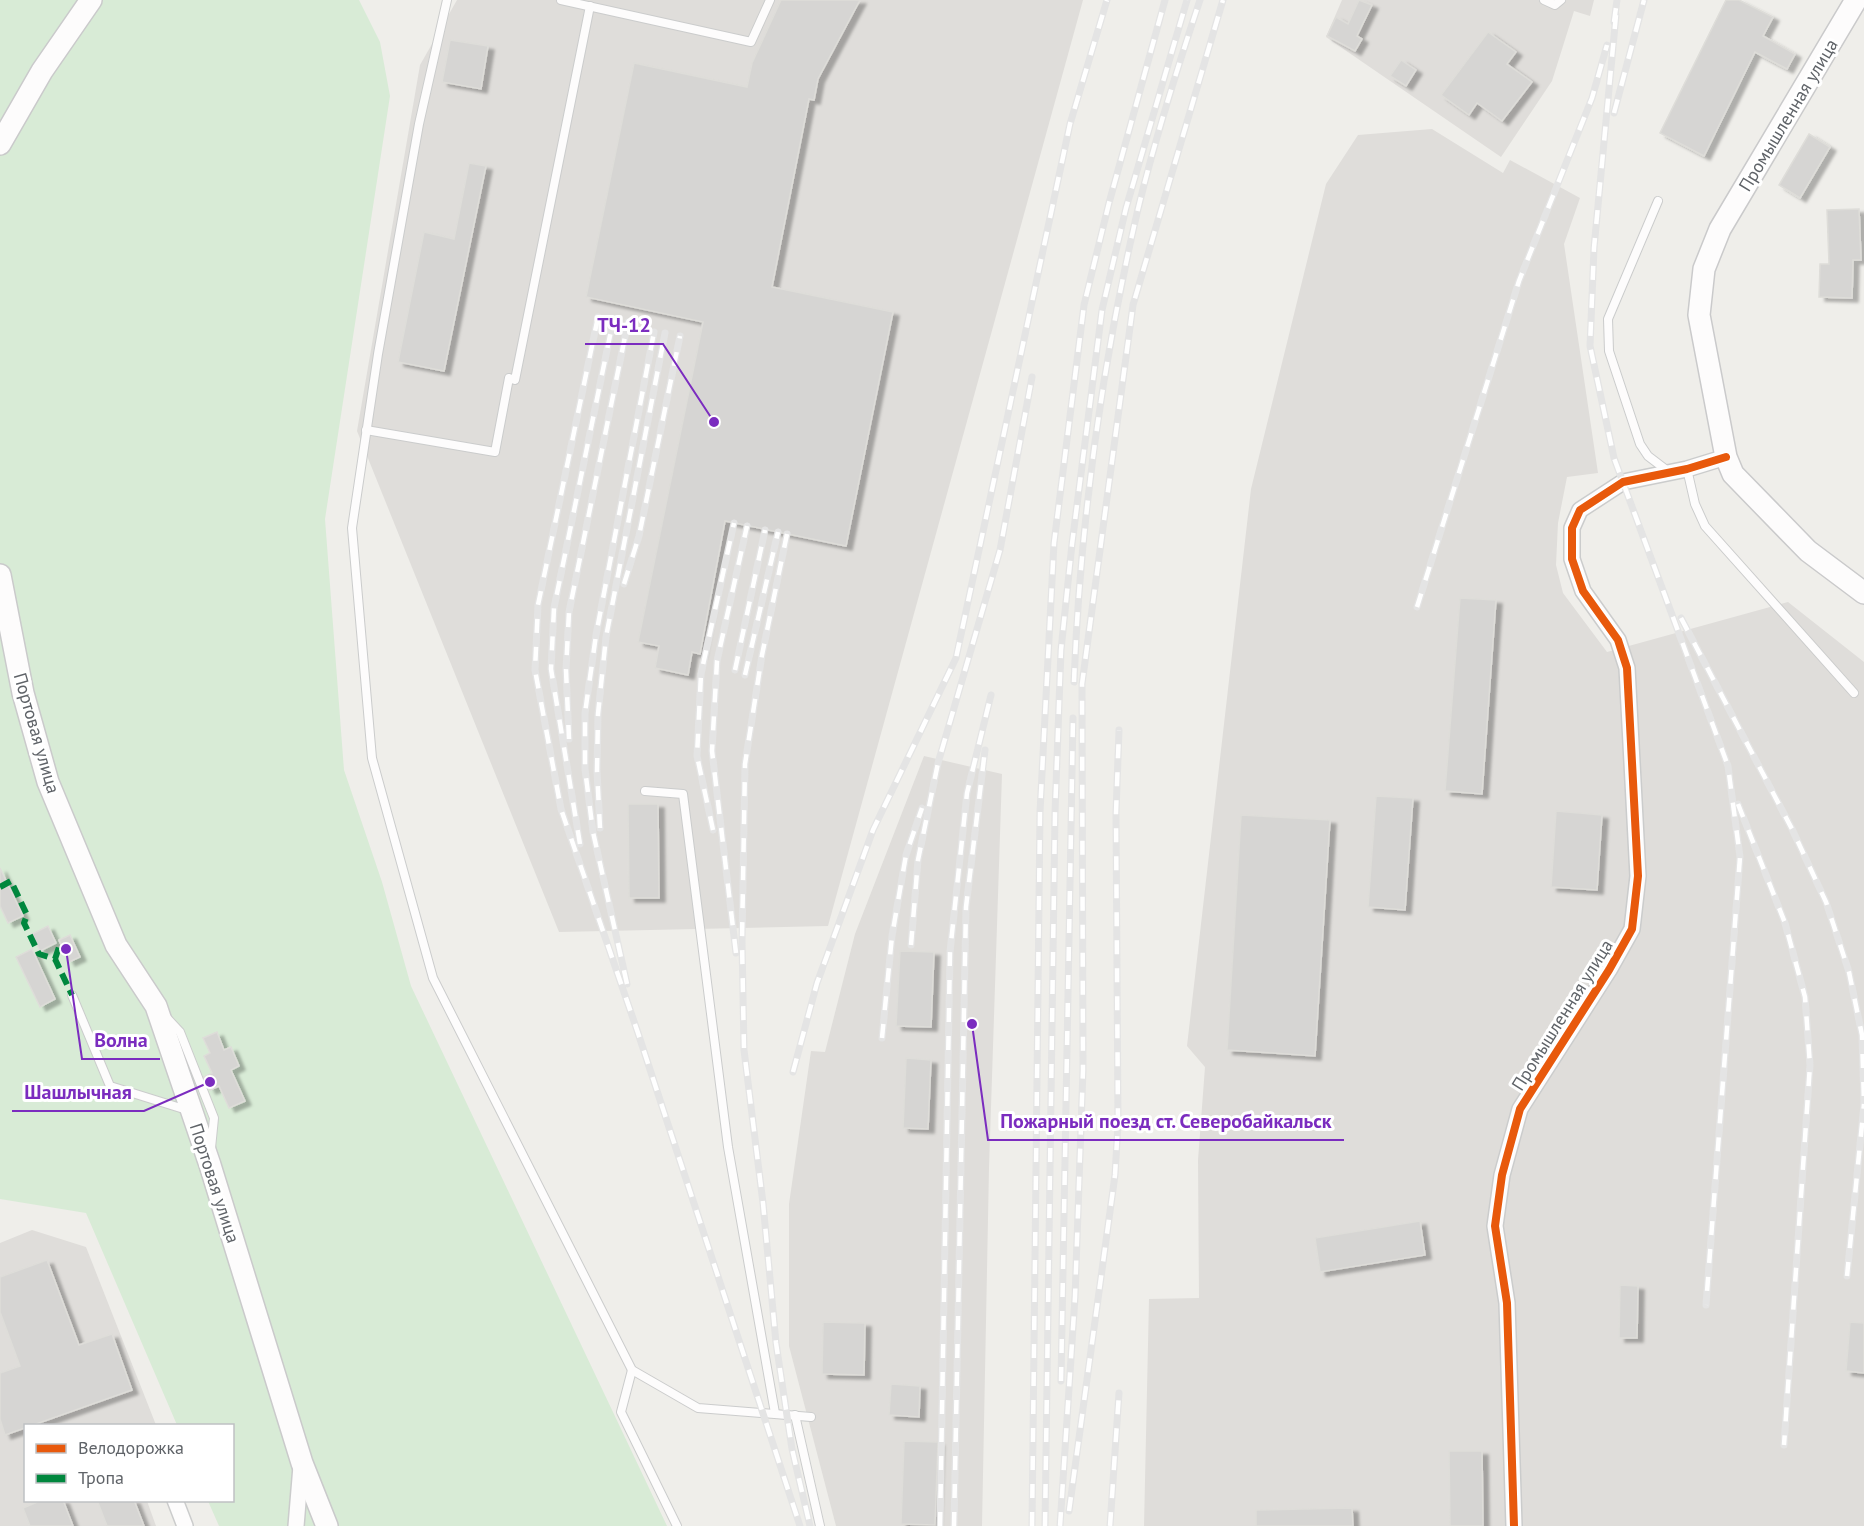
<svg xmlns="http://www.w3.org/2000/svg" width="1864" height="1526" font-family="'PT Sans',sans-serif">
<defs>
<filter id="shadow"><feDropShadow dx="6" dy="4" stdDeviation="1.5" flood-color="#0004"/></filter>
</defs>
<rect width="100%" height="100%" fill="#efeeea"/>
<g fill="#dfddda">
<path d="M457,0H1083L828,926L559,932L357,431L420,65Z"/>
<path d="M1342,0H1594L1590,16L1574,11L1552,81L1501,157L1326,37Z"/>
<path d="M1432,129L1503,173L1510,160L1580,198L1564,244L1598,473L1567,477L1558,523L1556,565L1563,593L1607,652L1788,602L1864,662V1526H1144L1149,1299L1199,1298L1198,1160L1205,1067L1187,1046L1251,489L1326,184L1358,135Z"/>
<path d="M924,756L1002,774L989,1168L982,1526H836L789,1346V1204L811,1051L825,1052L855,934Z"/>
<path d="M32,1230L86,1247L156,1425L26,1426V1500L147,1501L156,1526H0V1243Z"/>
</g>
<path fill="#d8ebd6" d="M0,0H359L380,42L390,96L325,519L344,770L382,882L411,986L667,1526H219L208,1501L232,1500V1426L177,1425L86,1213L0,1199Z"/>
<g fill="#d6d5d3" stroke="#deddd9" stroke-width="1.5" filter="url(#shadow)">
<path d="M781,0H860L818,79L814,100L809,99L772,287L893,312L846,546L725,521L700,654L692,652L688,675L655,668L659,646L638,642L703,322L586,297L634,63L747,87L752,63Z"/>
<path d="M1359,0L1372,5L1357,36L1362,39L1355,51L1327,36L1336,17L1348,24Z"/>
<path d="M1726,0H1739L1773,17L1763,36L1795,54L1787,69L1755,52L1704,156L1660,133Z"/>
<path d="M1488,32L1516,52L1507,64L1532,82L1502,121L1477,103L1469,115L1441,95Z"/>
<path d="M450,40L488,46L481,89L442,82Z"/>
<path d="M1401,60L1416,70L1406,86L1390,76Z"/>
<path d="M1809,134L1830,147L1800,198L1779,185Z"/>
<path d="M469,163L486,166L444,371L398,362L424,232L454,239Z"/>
<path d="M1859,209L1861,260H1853L1852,298L1819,297L1820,264H1829L1827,210Z"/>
<path d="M1460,598L1496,600L1482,794L1445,791Z"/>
<path d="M1376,796L1413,798L1405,910L1368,907Z"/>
<path d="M628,804H658L659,898H629Z"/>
<path d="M1556,811L1602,815L1597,890L1551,887Z"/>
<path d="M1241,815L1330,820L1315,1056L1227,1050Z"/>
<path d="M0,868L23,916L8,923L0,906Z"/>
<path d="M48,926L56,943L40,951L32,934Z"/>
<path d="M70,935L80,957L69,962L59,940Z"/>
<path d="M32,949L55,999L40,1007L16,957Z"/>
<path d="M900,951L934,952L931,1027L896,1026Z"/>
<path d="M217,1032L224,1050L231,1047L239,1066L231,1070L245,1101L229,1108L219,1086L210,1090L204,1077L212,1073L204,1056L210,1053L203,1038Z"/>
<path d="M906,1058L931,1060L928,1129L903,1128Z"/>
<path d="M1420,1221L1425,1255L1320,1272L1315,1238Z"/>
<path d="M47,1260L79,1345L112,1334L132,1390L5,1435L0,1419V1373L20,1366L0,1312V1277Z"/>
<path d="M1620,1285L1638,1286L1637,1338H1619Z"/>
<path d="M823,1322L865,1323L864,1375L822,1374Z"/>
<path d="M1850,1322L1864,1323V1373L1846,1371Z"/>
<path d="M891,1384L920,1386L919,1417L889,1415Z"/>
<path d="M904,1441L938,1442L935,1525L901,1524Z"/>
<path d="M1449,1451H1482L1483,1526H1450Z"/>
<path d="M42,1500H63L73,1526H30L23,1508Z"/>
<path d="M97,1500H134L144,1526H107Z"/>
<path d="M1352,1508L1353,1526H1256V1510Z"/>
</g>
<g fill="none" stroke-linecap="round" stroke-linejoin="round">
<g stroke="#cbcccc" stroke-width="10">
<g id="lane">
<path d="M447,0L419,124L378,354L352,528L372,758L433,978L632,1370L698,1408L811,1417"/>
<path d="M561,0L751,42L770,0"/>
<path d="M1544,0L1555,5L1561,0"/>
<path d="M1658,201L1608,319L1609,351L1640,444L1648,456L1669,472"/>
<path d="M366,430L495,452L509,378L515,380L590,6"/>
<path d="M1687,469L1695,504L1705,526L1854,693"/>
<path d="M645,791L683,794L728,1147L775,1413"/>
<path d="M72,995L110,1086L187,1110"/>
<path d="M167,1018L180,1032L214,1118L211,1148"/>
<path d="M632,1370L621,1412L677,1526"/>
<path d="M795,1415L820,1526"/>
</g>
</g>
<g stroke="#cbcccc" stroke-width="18">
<g id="street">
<path d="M175,1500L185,1526"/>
<path d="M296,1526L301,1466"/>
<path d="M1514,1526L1507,1303L1495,1226L1502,1175L1520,1109L1609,970L1632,929L1638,876L1627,668L1618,640L1583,591L1572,559V528L1580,510L1623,482L1687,469L1726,457"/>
</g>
</g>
<g stroke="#cacacb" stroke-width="24">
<g id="secondary">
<path d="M1856,0L1720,229L1704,269L1699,315L1726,457L1733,474L1808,551L1864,593"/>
<path d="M0,144L42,71L91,0"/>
<path d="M0,575L23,693L48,782L116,945L156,1006L210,1165L302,1463L327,1526"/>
</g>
</g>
<use href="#lane" stroke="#fdfcfc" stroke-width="8"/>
<use href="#street" stroke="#fdfcfc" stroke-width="15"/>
<use href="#secondary" stroke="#fdfcfc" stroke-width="21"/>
<g stroke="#e4e4e4" stroke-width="7">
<g id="rail">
<path d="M1616,15L1594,248L1590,346L1614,458L1728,766L1740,857L1706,1305"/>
<path d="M1614,22L1617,0"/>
<path d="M1614,113L1644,0"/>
<path d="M598,317L538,605L535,670L561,809L638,1033L800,1526"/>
<path d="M787,534L762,655L745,764L742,941L744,1050L763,1203L776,1343L792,1449L810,1526"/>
<path d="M624,584L639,536L680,336"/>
<path d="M1417,607L1519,281L1592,98L1607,45"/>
<path d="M1681,618L1792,829L1826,902L1849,972L1862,1035L1864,1103"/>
<path d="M735,670L765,530"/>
<path d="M745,675L778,532"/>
<path d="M1074,682C1080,525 1102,363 1138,209C1155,139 1177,69 1200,0"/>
<path d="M569,739L566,670L569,612L628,322"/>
<path d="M1738,804L1785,923L1805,997L1810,1065L1784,1445"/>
<path d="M600,828L597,771L598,714L606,637L665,333"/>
<path d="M713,830L697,756L701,674L734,523"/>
<path d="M580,844L551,669L554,608L613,321"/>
<path d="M911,945L918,860L938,763L1000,550L1032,377"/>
<path d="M736,953L712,751L717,661L747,526"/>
<path d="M627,984L593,832L585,769V713L596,635L654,332"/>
<path d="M882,1038L892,936L906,855L922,808"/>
<path d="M793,1072L817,983L873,830L956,658L1070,124L1107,0"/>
<path d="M1847,1276L1864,1104"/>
<path d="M1061,1381L1073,718"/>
<path d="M1069,1511L1115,1175L1118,1124L1116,813L1119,730"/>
<path d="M940,1526L950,952L967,793L991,695"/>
<path d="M954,1526L966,907L985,750"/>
<path d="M1032,1526L1040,812L1054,543L1084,305L1109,203L1165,0"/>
<path d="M1045,1526L1055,813L1061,650L1072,544L1102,310L1126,208L1187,0"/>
<path d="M1060,1526L1075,1297L1083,1070L1082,684L1133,305L1223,0"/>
<path d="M1110,1526L1119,1393"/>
</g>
</g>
<use href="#rail" stroke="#fff" stroke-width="4.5" stroke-dasharray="14" stroke-linecap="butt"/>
<g stroke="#00873e" stroke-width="6" stroke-dasharray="12 6" stroke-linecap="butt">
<path d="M0,887L11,881L27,915L24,923L39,954L55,959L72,995"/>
<path d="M55,959L59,947"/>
</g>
<g stroke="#fff" stroke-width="11">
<path id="cycleway" d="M1514,1526L1507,1303L1495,1226L1502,1175L1520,1109L1609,970L1632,929L1638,876L1627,668L1618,640L1583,591L1572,559V528L1580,510L1623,482L1687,469L1726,457"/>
</g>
<use href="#cycleway" stroke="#e8590c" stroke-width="8"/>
</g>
<g text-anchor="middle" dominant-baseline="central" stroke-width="6" stroke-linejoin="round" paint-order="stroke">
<g font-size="18" fill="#5f6368" stroke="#fff">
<text transform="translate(1788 115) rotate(-59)">Промышленная улица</text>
<text transform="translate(37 733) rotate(74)">Портовая улица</text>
<text transform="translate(1562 1015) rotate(-58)">Промышленная улица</text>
<text transform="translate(215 1183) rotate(72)">Портовая улица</text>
</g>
</g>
<path fill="none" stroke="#7b2cbf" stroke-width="2" d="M714 422L663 344H585M66 949L82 1059H160M210 1082L144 1111H12M972 1024L988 1140H1344"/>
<g fill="#7b2cbf" stroke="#fff" stroke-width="2">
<circle cx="714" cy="422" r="6"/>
<circle cx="66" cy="949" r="6"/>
<circle cx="210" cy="1082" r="6"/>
<circle cx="972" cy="1024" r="6"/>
</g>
<g font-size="20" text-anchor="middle" font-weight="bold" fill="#7b2cbf" stroke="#fff" stroke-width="6" stroke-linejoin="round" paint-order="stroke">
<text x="624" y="332">ТЧ-12</text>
<text x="121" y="1047">Волна</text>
<text x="78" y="1099">Шашлычная</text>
<text x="1166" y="1128">Пожарный поезд ст. Северобайкальск</text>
</g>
<rect x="24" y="1424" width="210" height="78" fill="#ffffff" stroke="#bfc1c3" stroke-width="1.5"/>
<rect x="36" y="1444" width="30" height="9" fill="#e8590c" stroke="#bfc1c3" stroke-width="1.5"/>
<text x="78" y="1454" font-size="18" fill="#5f6368">Велодорожка</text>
<rect x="36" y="1474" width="30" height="9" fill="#00873e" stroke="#bfc1c3" stroke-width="1.5"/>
<text x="78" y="1484" font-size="18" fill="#5f6368">Тропа</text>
</svg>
